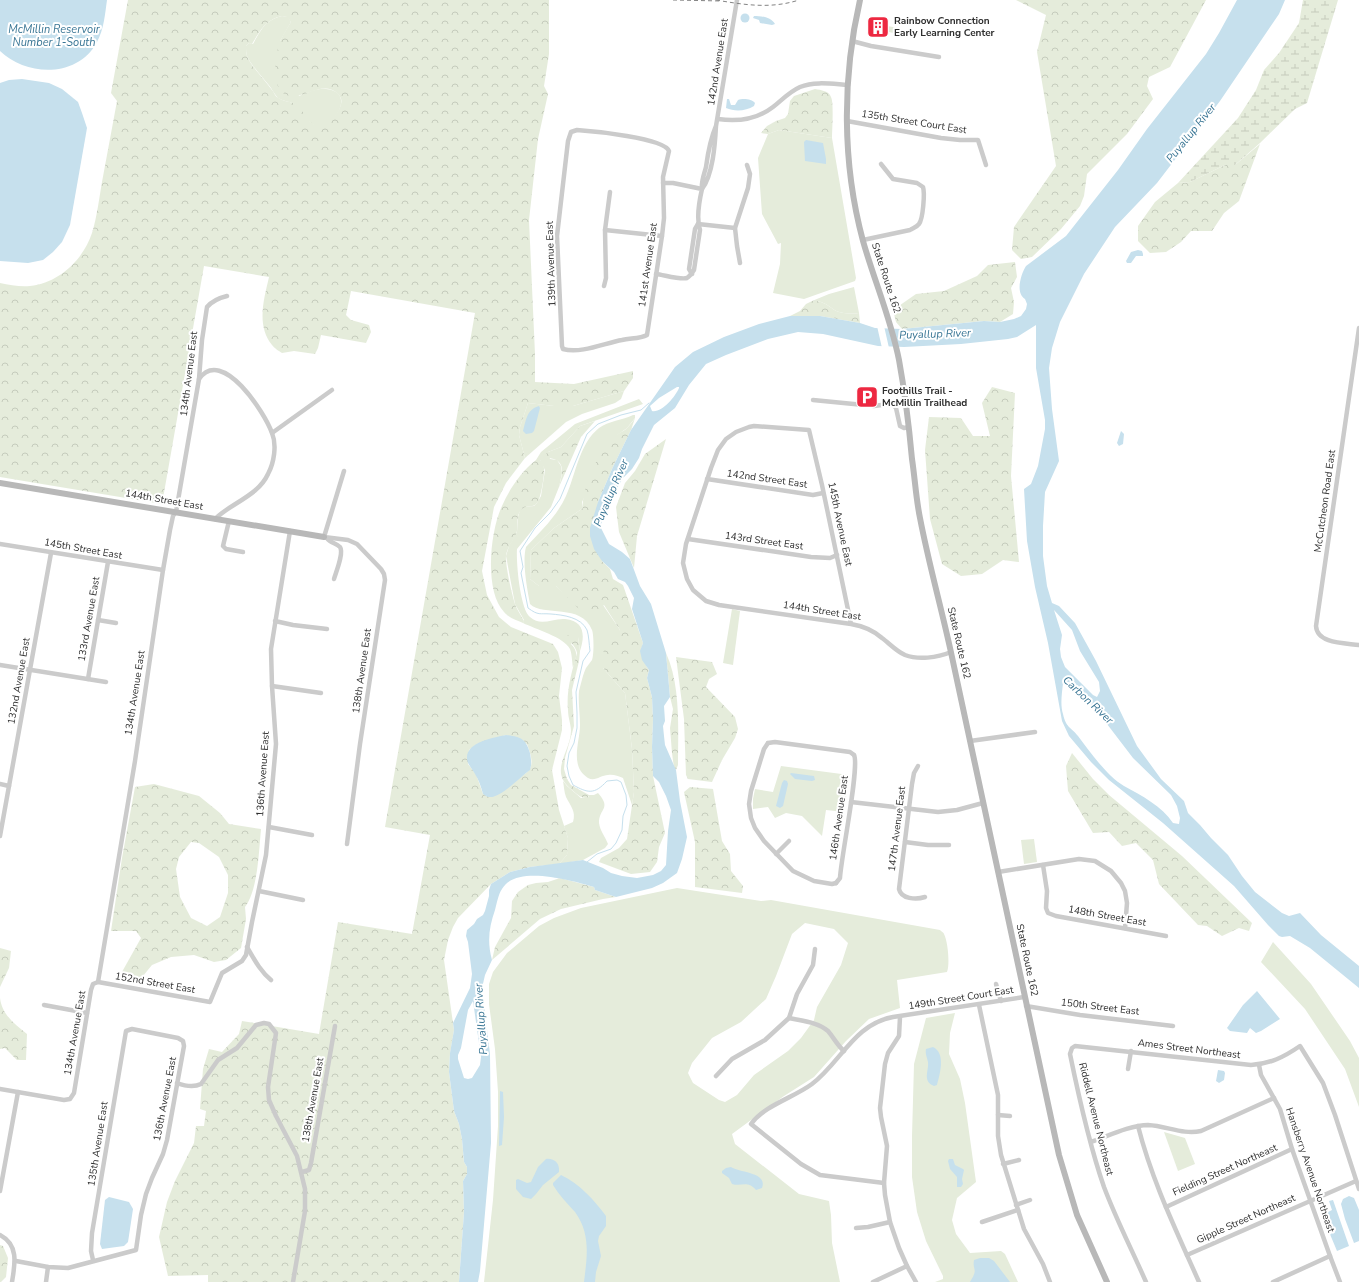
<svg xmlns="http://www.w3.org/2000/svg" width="1359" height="1282" font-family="'Nunito Sans',sans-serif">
<defs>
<pattern id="forest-crowns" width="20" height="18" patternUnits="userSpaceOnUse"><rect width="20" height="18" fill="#e5ecdb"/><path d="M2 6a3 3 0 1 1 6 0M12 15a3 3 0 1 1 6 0" fill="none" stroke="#c5cbbc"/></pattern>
<pattern id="wetland-marsh" width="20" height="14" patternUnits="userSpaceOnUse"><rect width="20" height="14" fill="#e5ecdb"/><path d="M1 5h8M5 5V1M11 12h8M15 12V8" fill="none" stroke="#c5cbbc"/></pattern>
</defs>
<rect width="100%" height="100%" fill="#fff"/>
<g fill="#e5ecdb" fill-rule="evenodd">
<path d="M282,16L288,17L291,22L280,41L299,96C307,93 317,88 326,89C353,91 339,121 322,126C310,129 304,112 297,106C292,101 284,102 278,98C275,95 273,91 271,88C265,80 250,64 247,56C246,53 246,49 246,46L249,43L253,44C261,30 265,20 282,16Z"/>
<path d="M887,26L899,28L898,34L889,32L888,34H885Z"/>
<path d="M779,130L832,138L856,278L855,281L804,299L773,293L780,264L781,243L778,244L762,214L758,158L768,134Z"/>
<path d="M854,287L859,313C851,314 840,314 833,309C826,304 820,300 812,301L829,294Z"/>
<path d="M624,391L621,399L615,403L582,414L566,422L525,458L519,435L520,427L528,403L554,406H573Z"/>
<path d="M639,399L643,404L580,426L561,447L548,452L550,459L557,460L561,466L562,473L559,487L551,507L517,549C516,562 520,609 530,617C541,627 552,618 565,619C585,621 585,636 580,651L578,637L571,644C579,652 576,658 573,668C572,662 572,654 570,649C564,637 535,629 523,623L524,620L515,604L506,556L509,546L517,532L518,517L520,510L524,507L534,506L537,503L541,496L545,470L540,460H536L541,452L575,424Z"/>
<path d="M633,415H635V418L627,428L613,438L582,502L583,508L554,528L531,550L530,579L539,586H556L567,596L603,605L620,630L603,668L625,693L632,749L634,792L632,805L623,778C618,776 613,774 608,775C601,775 595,782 588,778C569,766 580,742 580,725C580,714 578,702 579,691C581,684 583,674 586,668C588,665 590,663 592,660C594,655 594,635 592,630C582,603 543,617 530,604C527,588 522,562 526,547C540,532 557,516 566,496C576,474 579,444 599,428C608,421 623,420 633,415Z"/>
<path d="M732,609L740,611L733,665L723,663Z"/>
<path d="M781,766L849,775L844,812L826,810L822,836L802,816L786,813L775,818L768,807L753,809V799L755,789L773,792Z"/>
<path d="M563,781L567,786L581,798L589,797V795H594L598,793C612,809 599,808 599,823C600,831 605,836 608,844L605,848L583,860L559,864L567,855L568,838L564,826L573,822C576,811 571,807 566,797C564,792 564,786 563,781Z"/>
<path d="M1034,839L1037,862L1024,864L1021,840Z"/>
<path d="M677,888L761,901L771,900L940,930C941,931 944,933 944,934C948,942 950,965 947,972L897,980L900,1008L869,1019L846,1041L814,1077L784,1096L732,1134L735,1144L799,1194L829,1201L831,1215L832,1243L840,1282H484L493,1200L498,1126V1092L495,1049L489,1004V984L493,972L507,953L539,926L554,918L581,908ZM805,923L834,929L848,943L841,965L817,1007L814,1020L801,1038L788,1051L754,1075L737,1095L725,1102L719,1100L693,1083L688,1073L692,1063L712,1038L741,1022L766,999L776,976L792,934Z"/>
<path d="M1273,942L1311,984L1350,1041L1359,1058V1107L1345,1069L1305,1009L1261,962Z"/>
<path d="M955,1013L950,1033L949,1054L960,1079L965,1103L976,1182L957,1198L952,1220L956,1234L970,1253L1001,1251L1005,1254L1018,1282H935L943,1279V1276L926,1241L917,1212L912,1177V1136L914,1064L926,1018Z"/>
<path d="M1164,1132L1185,1138L1195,1164L1178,1171Z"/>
</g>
<g fill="url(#forest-crowns)" fill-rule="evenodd">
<path d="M128,0H549V54L544,86L548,94L538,139L529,220L535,354V382L574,384L633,371V378L624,391L573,406H554L528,403L520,427L519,435L525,458L506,483L494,507L482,571L487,595L499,617L511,627L553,644L558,652L562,668L559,696L562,720V730L552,770L559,810L568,838L567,855L559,864L530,867L510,872L491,884L458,918L453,927L448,940L444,960L454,1030L450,1054L449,1072L454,1111L459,1124L462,1139L464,1162L467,1167V1174L463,1181L464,1212L459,1282H208V1275L168,1276L159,1237L167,1202L175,1181L194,1143L196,1126H204L206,1111L200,1109L203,1069L209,1049L222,1052L239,1034L242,1021L319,1034L338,922L412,934L430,835L385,827L475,313L351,291L346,315L351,320L369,325L371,332L366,343L321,335L318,348L315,354L294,351L282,353C279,351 274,348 272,345C256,325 264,299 269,277L204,266L162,504L0,477V283C10,285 20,287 30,286C59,283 83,260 92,233C97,217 99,199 102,182C107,155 112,128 117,101L111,93ZM282,16L287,17L291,22C287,28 283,35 280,41C275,56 269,94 291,96C307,98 323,80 338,94C341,97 342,100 341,104C340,110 334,118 329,121C311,134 308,115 297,105C291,101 283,102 277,97C275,96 274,92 272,90C266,81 250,65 247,56C246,53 246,49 246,46L249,43L252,44C261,30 265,20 282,16ZM506,735L527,744C529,750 533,759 531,766C529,777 494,789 483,794L476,774L468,764L469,750L477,744Z"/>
<path d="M1016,0H1206L1170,67L1149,77L1147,86L1153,99L1127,134L1087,174L1084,196L1080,206L1061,229L1032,257L1021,259L1012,250L1014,227L1056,166L1037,52L1046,15Z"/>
<path d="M815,89C821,90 829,91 831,97C834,103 832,130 832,138L779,130L768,134L761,133L767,126L776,121L785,118L788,114L790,101L794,96Z"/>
<path d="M1260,144L1239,201L1224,213L1212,231H1191L1181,242L1166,252L1150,253L1138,241V226L1155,202L1178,183L1190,182L1225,165H1235Z"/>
<path d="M1015,262L1017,277L1011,288L1014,302L1013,314L1000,322L984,321L902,329L896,322L893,310L916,294L944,291L977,276L988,265Z"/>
<path d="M812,301C820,300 826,304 833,309C840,314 851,314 859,313L860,323L820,316H790L800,311L806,304Z"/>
<path d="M992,387L1015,393L1011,476L1019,562L1003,560L982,574L961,576L942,564L930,519L925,450L929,417L961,418L973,436H990L982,403Z"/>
<path d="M635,418L631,430L612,469L598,502L602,561L610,569L613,579L623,585L643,643C639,654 643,660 649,670L647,678L652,697L653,719L652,747L653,776L665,833L659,847L657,862L650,872L631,874L599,862L601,858L619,848L627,839L634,792L632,749L625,693L603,668L604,639L620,630L604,605L594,613L578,608L556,586H539L530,579L531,550L554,528L583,508C581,489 599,452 612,438C616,434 623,432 627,428C630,425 633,421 635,418Z"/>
<path d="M595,421L581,437L559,487C561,479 566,465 556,460C553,458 550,459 547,457L546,454L548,452L561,447L580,426Z"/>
<path d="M666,439L637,536L634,568L619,532L616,507L625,483L635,471L645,454Z"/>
<path d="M536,460H540C542,462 543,464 544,468C545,472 541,499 537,503C533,509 525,504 521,510C516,516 518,524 517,531C515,540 507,546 506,556C505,564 512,595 515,604C517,610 521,615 524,621L523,623C516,620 509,618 504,612C484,591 490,531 502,506C510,488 521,472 536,460Z"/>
<path d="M570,633H573L578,637L580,651L579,661L572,690L574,726L565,758L564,769L567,779L571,785L589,795V796L587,798C580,798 577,794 572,790C548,771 570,754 571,731C571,724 568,718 568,710C566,691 572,671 577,653C576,647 570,642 567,636Z"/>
<path d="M666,653C681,686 678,729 678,765L676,770L674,768L672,753L670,728L673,709L670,697Z"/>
<path d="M676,657L712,662L717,674L709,679L706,687L735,717L738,729L735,738L722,760L712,782L688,779L686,775L684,719Z"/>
<path d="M1072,753L1093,779L1109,795L1182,856L1252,923L1249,931L1239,928L1222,936L1207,926L1198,925L1159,884L1153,860L1136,843L1122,846L1109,832L1093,833L1068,791L1066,766Z"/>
<path d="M154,784L199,796L220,813L229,824L261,829C259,849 258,891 245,907L246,919L241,948L226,960L214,962L194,955L171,957L152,965L138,982L128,983L118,979L141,938L136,931H111L122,858L135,787ZM191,842L199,843L219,857L228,875V893L220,917L207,926L191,918L180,897L176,869L179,857Z"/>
<path d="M690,787L713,789L722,841L730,854L731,871L743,886L742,893L695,887V842L684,792Z"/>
<path d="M560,878L594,887L595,890L616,897L603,899L561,909L540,919L492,960L495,947L511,918L512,901L518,892L528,885L536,883L548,882Z"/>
<path d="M0,948L11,951L9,968L0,987Z"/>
<path d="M0,998C2,1015 15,1024 27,1034L26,1060H17L5,1048L0,1049Z"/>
<path d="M0,1245L3,1246L8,1258L6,1277L1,1282H0Z"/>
</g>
<path fill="url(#wetland-marsh)" d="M1303,0H1338L1307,103L1295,109L1260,143L1235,165H1225L1190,182L1178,183L1238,118L1256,90L1264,70L1279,53L1299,23Z"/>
<g fill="#c6e0ed" fill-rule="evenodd">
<path d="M0,0H107C105,14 104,29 97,42C78,78 27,77 0,51Z"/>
<path d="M1237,0H1285L1279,14L1220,101L1157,183L1115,227L1084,274L1060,322L1052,348L1049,368L1052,409L1059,461L1045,492L1043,526V556L1047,586L1052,603L1059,606L1075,623L1096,661L1137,746L1161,779L1184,801L1188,813L1200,825L1211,838L1228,855L1242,876L1255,892L1282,913L1289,916L1300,913L1321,935L1359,966V988L1310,948L1290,936L1282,937L1279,936L1268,925L1234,886L1163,823L1109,780L1091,762L1069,736L1062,721L1048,643L1035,587L1027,541L1024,489L1031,484L1038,466L1045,429V420L1036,368V325L1017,337L1008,339L961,344L904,347L878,346L823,334L798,332L768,339L726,355L706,364L689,385L675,408L654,425L642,449L639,458L632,469L623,478L612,497L601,524V528L609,544L622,552L630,559L640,586L651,604L666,653L670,697L664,706L665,721L663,726L664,736L665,745L676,770L680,801L687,837L682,859L677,873L663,883L652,888L616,897L595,890L594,887C573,881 516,864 502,889C498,895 497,903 495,910C489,927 487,942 492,960L485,975L482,988L490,1054L491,1143L480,1271L478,1282H459L464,1212L463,1181L467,1174V1167L464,1162L462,1139L459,1124L454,1111L449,1072L450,1053L454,1030L453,1023L470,988L472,974L468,942L466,936L467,930L474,924L477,919L483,915L485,911L489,896V890L491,884L510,872L530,867L583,860L603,868L611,873L622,876L637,878L653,875L661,871L666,865L668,831L671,810L666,796L659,782L653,776L652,747L653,719L652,697L647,678L649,670L642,660L640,651L643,643L632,609L634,598L628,586L625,582L618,579L614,572L602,561L594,549L590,536V528L598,502L612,469L631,430L675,367L693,352L724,337L759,324L790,316H820L860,323L875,328L902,329L984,321L1000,322L1014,319L1021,316L1026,309L1027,304L1025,299C1015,293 1021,274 1026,266L1066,236L1118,170L1147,129L1206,54L1219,33ZM677,387H679V388C675,397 662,413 652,411L650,406L659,398ZM1054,610L1072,630L1080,651L1099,682L1100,691L1097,697L1093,695L1065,667L1061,657L1060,649L1062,635ZM1063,683L1094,707L1133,758L1171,795L1177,806L1180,818L1179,824L1173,823C1162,806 1142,796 1124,786C1107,776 1090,752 1078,736C1071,727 1066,728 1063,714C1060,705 1062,693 1063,683ZM473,1001L481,1057L480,1065L472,1078L468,1079L464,1078L458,1059V1055L461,1048L468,1010Z"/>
<circle cx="745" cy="18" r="4.5"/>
<path d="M754,16C761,16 771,17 775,24L772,25L760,23L759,20L753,18Z"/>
<path d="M22,79L49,83L62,89L78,102L82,113L87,128L70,225L62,242L53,252L43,260L28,263L0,261V83L9,80Z"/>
<path d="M727,99H729L731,105H735L738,100C743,98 752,99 755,103L754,106C746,111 735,112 726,108Z"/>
<path d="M806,140L823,143L826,159V164L805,161L804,142Z"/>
<path d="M1138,250L1142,251L1143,254V256H1136L1131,263H1127L1126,261L1131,252Z"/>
<path d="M539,406L540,408L534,431L532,433L526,434L523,431C526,420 527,409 539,406Z"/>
<path d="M1121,431L1124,434L1123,444L1119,446L1117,443Z"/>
<path d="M506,735C520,737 526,738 530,753C531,759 532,764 530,770C521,776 500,799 489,797C487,797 485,795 483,794C481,787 479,780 475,774C473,770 470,767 468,763C461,743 492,738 506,735Z"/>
<path d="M791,773L814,776L815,780L812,781L795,779L790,774Z"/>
<path d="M784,780L787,781L788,784L783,806L780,808L776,806L782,783Z"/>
<path d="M1257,991L1280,1019L1261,1031L1256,1033L1250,1028L1247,1033L1230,1031L1227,1028L1243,1005Z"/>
<path d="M933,1047C946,1053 940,1074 937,1085L934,1086C922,1081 929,1071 928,1062C927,1057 925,1054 926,1049Z"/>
<path d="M1218,1070L1224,1071L1225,1073L1224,1080L1219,1083L1216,1081Z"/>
<path d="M500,1091L503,1092L504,1117L502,1145L499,1146Z"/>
<path d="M546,1159C554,1158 560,1163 559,1172L543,1185L536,1194L531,1199L523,1197L516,1189V1180L518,1179L527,1183L531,1182L538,1167Z"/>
<path d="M949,1159H953L955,1165L963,1169L964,1170L962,1179L963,1184L961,1187H957V1177L950,1169L948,1161Z"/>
<path d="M731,1167C740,1173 768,1172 762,1188L756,1190C747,1180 742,1187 732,1184L729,1178L722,1173V1171L726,1168Z"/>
<path d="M561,1175C579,1183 595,1201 606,1216V1226L599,1236L598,1241L601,1256L596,1272L595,1282H584C587,1257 591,1234 575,1212C567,1203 559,1195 553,1185V1183Z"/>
<path d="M1349,1196L1354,1198L1359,1210V1241L1354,1243L1345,1219L1341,1204L1343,1199Z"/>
<path d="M109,1197L129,1202L133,1209L128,1242L124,1246L102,1249L100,1244L105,1200Z"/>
<path d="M1333,1200L1349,1246L1337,1251L1322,1215L1332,1210L1329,1201Z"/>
<path d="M980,1258H989L994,1261L1010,1282H970C979,1268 972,1271 974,1260Z"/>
</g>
<path fill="#fff" d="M877,326H884L889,348H882Z"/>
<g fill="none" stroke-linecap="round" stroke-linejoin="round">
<path stroke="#c6e0ed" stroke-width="1" d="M587,862L597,854L611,849L616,843L622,830L623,816L627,805L626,795L621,782L617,780L607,781C594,795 588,793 573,785L569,776L567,766L569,753L574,743L577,728V713L576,692L583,661L590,651C589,644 589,636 587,630C581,617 563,615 551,614C539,613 539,616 528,608L521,573L523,567L520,551L535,528L550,513L560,499L587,434L598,424L621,415L641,410L649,403"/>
<g stroke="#cbcbcb" stroke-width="4.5">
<path d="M852,41L871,46L939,57"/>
<path d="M718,119C738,122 756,120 773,107C782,100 789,92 800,87C815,81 832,84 848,85"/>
<path d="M847,121L941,138L960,140H978L986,165"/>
<path d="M716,126C710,140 708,152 706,167C704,175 701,181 702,189C713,174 715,145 716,126L737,0"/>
<path d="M577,130C592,131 664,138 669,151L663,177L664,218L662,236L647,335C640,339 630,338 622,340C605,343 581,354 563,349L562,346L557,236L568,141L571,132Z"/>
<path d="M698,224L735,228"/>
<path d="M605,230L662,236"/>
<path d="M863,240L910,230C913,228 917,227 919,224C923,219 925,193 923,187L917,183L893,179L881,164"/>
<path d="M740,263L737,246L735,228L748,188L750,174L747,165"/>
<path d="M656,274C664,275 681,280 687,278C690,276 692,273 694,270L700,230C696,218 699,202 702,189L673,183H663"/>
<path d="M692,274L689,269L695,229L698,224"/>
<path d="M604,286L606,278L605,230L610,192"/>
<path d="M1359,328L1316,626C1317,644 1345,643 1359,645"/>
<path d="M199,379C222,346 265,413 272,433C277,445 274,463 268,474C258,496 231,503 215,519"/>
<path d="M813,400L874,406C885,405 895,402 906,400"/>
<path d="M888,405H893L896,408L900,426L904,428L909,427"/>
<path d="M272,433L332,390"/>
<path d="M344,471L324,537L348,540L357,544L381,569L384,574L385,580L360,744L347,844"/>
<path d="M707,479L813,495L823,493"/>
<path d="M229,521L223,546L226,549L243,552"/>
<path d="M327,538C330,543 336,543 340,547C344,553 336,572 334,579"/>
<path d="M688,539L811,557L830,558L837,555"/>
<path d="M0,544L163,570"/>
<path d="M98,620L116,623"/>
<path d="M275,621L293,625L327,629"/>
<path d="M851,624L822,485L809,430L754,426L749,427L736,432L726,439L718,450L711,468L686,544L683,563L687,579L693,590L706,601L719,605L851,624C863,626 873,630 882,638C889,643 896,651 905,655C918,660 937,658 951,652"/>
<path d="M0,665L106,682"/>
<path d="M88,679L108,562"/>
<path d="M272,686L321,693"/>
<path d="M970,741L1035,732"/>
<path d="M768,743L764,749L751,791L749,804L751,818L755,828L764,841L793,871L814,881L832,884L836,883"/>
<path d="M768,743L775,742L850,752L854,755"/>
<path d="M918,766L914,773L912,784L899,889C901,899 916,900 925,897"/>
<path d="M0,784L9,786"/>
<path d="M851,802L938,812L957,810L983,803"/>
<path d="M269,827L312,835"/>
<path d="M0,836L51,553"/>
<path d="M905,842L928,845H949"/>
<path d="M776,854L789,841"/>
<path d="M1043,865L1047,891L1046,908L1048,913L1056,916L1166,936"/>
<path d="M998,872L1079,859L1095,861L1111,871L1121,883L1125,891L1127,903L1125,928"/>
<path d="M836,883L840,878C841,857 860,766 854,755"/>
<path d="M259,891L303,900"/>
<path d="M247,947C254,959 260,971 271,980"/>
<path d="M98,982L210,1002L222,973L242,961L246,955L252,922L266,855L276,744L272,686L271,649L290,531"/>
<path d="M996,984L1001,1001"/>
<path d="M44,1005L87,1013"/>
<path d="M979,1005L998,1095V1136L1001,1155L1024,1229L1043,1264L1050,1282"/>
<path d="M1026,1006L1080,1015L1173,1026"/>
<path d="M900,1017L899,1036L888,1053L885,1064L880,1108L881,1117L887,1146L884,1183L885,1195L890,1222L899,1248L907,1266L916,1282"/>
<path d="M789,1018C802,1021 818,1022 828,1031C834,1038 837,1045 844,1051"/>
<path d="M1259,1065L1261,1075L1280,1109L1292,1149L1330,1256L1340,1282"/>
<path d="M1128,1069L1131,1051"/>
<path d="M716,1076L732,1059L765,1040L789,1018L797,994L813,965L815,949"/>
<path d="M177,1083C185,1086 193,1088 201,1084L218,1060L237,1048L256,1025L264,1023L269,1024L276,1033L268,1087L269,1100L276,1116L297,1156L305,1189V1211L293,1282"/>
<path d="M0,1089L64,1100L70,1099L74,1093L91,990L93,984L98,982L135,761L163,570L170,530L173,516L176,512L199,379L202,340L207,307C212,301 219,298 227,296"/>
<path d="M998,1115L1010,1116"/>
<path d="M1138,1126C1152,1181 1176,1230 1199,1282"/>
<path d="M1091,1142C1108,1136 1131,1125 1148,1125C1167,1126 1183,1135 1201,1131L1274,1098"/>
<path d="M1003,1164L1019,1160"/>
<path d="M302,1172L309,1170L311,1163L335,1026"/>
<path d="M884,1183L820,1175L801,1164L751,1124C765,1105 793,1098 812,1084C841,1062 854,1024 893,1017L1024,997"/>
<path d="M0,1191L18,1092"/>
<path d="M1016,1205L1030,1200"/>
<path d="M1166,1207L1292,1149"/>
<path d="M982,1222L1018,1210"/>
<path d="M856,1228L868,1227L890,1222"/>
<path d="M0,1235C19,1245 15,1264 12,1282"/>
<path d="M1187,1255L1356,1181"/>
<path d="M16,1261L48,1267L68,1268L136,1250L141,1215L146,1194L152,1178L163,1154L167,1140L184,1046L183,1041L178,1038L132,1029L126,1031L92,1233L91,1251L93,1260"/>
<path d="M46,1282L48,1267"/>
<path d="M873,1282L907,1266"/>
<path d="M1146,1282C1132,1250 1116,1219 1104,1187C1089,1144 1079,1098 1070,1054L1072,1048L1075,1046L1251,1065C1270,1064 1284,1057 1300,1046L1323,1083L1335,1115L1359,1189"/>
<path d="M1273,1282L1330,1256"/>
</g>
<g stroke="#b8b8b8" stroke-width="6">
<path d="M860,0C842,78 842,163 863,241C874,280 891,319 899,360C905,393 909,426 912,459C915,479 916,499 920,518C929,565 942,610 952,657C987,823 1022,989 1059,1155L1077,1215L1107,1282"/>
<path d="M0,483L324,537"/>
</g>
<g stroke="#838383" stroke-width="1" stroke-dasharray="4 3" stroke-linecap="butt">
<path d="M673,0L722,1"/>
<path d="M716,0C745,5 771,9 799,0"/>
</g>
</g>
<defs>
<g id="building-square" transform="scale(1.15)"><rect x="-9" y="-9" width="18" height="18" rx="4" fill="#ed2841" stroke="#fff"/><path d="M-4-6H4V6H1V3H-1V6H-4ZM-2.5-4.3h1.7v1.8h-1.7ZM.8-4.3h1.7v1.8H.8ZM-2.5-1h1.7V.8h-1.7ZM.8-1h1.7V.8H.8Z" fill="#fff"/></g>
<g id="parking-square" transform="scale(1.15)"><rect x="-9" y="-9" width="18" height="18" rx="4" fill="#ed2841" stroke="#fff"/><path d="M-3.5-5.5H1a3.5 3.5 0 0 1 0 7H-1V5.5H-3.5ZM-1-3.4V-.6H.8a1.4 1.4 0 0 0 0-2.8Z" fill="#fff"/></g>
</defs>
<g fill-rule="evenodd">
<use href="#building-square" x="878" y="27"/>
<use href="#parking-square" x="867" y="397"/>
</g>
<g text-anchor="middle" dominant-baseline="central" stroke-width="4" stroke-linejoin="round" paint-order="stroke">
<g font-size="10" font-weight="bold" fill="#2e2e2e" stroke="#fff" text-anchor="start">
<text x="894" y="21">Rainbow Connection<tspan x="894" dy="12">Early Learning Center</tspan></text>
<text x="882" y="391">Foothills Trail -<tspan x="882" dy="12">McMillin Trailhead</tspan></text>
</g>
<g font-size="10" fill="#2e2e2e" stroke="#fff">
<text transform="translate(718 62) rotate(-81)">142nd Avenue East</text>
<text transform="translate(914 122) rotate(9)">135th Street Court East</text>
<text transform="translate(551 264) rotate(-92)">139th Avenue East</text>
<text transform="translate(648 265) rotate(-82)">141st Avenue East</text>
<text transform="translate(886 278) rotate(72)">State Route 162</text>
<text transform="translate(189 374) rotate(-83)">134th Avenue East</text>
<text transform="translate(767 479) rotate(8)">142nd Street East</text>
<text transform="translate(164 500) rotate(10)">144th Street East</text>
<text transform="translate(1325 501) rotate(-82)">McCutcheon Road East</text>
<text transform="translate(840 524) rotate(78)">145th Avenue East</text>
<text transform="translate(764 541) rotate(8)">143rd Street East</text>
<text transform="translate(83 549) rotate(10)">145th Street East</text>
<text transform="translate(822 611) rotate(9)">144th Street East</text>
<text transform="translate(89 619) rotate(-80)">133rd Avenue East</text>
<text transform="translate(959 643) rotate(77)">State Route 162</text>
<text transform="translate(362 671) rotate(-82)">138th Avenue East</text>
<text transform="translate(19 681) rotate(-80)">132nd Avenue East</text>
<text transform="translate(135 693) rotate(-81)">134th Avenue East</text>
<text transform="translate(263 774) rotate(-86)">136th Avenue East</text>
<text transform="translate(839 818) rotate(-82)">146th Avenue East</text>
<text transform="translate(897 829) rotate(-83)">147th Avenue East</text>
<text transform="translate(1107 916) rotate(10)">148th Street East</text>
<text transform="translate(1027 960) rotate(78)">State Route 162</text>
<text transform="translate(155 983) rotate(10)">152nd Street East</text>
<text transform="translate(961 998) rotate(-9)">149th Street Court East</text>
<text transform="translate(1100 1007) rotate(7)">150th Street East</text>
<text transform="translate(75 1033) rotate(-80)">134th Avenue East</text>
<text transform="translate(1189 1049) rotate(7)">Ames Street Northeast</text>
<text transform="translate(165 1099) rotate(-79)">136th Avenue East</text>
<text transform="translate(313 1100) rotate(-80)">138th Avenue East</text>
<text transform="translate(1096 1119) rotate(76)">Riddell Avenue Northeast</text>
<text transform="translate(98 1144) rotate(-81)">135th Avenue East</text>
<text transform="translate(1225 1170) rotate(-24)">Fielding Street Northeast</text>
<text transform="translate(1310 1170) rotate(71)">Hansberry Avenue Northeast</text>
<text transform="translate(1246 1219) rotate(-24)">Gipple Street Northeast</text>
</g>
<g font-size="11" font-style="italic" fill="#387594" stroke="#fff">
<text x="54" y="29">McMillin Reservoir<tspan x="54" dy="13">Number 1-South</tspan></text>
<text transform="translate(1191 133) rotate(-51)">Puyallup River</text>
<text transform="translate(935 334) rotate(-2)">Puyallup River</text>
<text transform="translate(611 493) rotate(-67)">Puyallup River</text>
<text transform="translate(1088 700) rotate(43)">Carbon River</text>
<text transform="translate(481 1019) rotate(-94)">Puyallup River</text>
</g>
</g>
</svg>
